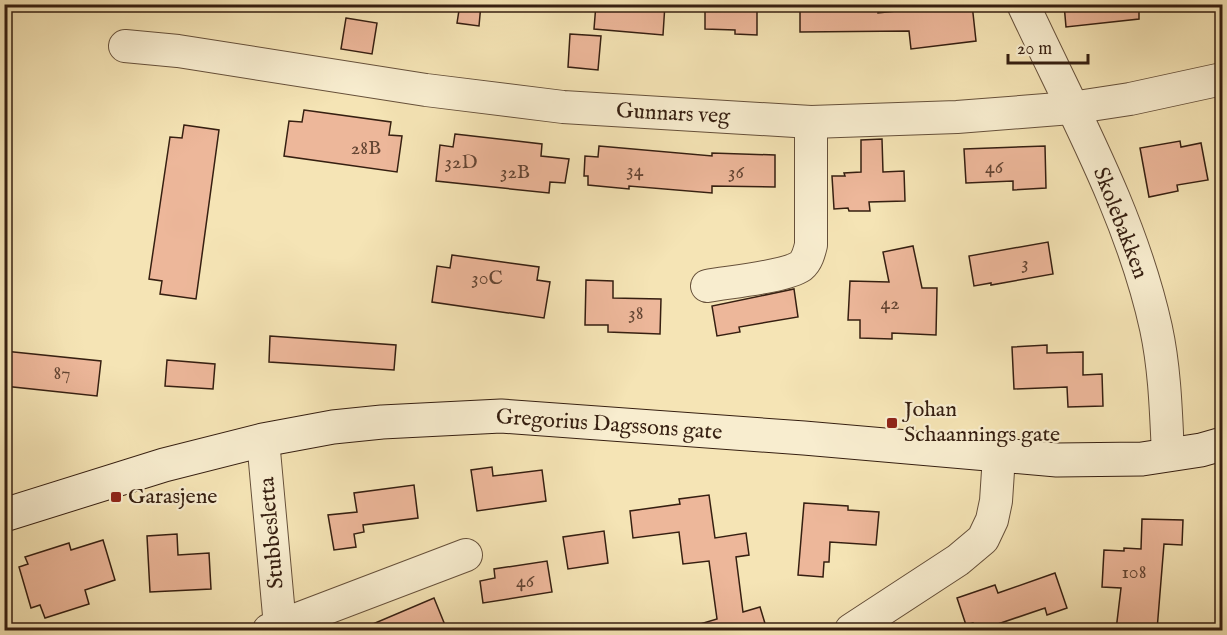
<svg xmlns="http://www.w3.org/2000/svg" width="1227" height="635" font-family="'IM FELL English',serif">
<rect width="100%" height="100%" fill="#f5e4b5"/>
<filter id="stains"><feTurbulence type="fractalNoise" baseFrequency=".00333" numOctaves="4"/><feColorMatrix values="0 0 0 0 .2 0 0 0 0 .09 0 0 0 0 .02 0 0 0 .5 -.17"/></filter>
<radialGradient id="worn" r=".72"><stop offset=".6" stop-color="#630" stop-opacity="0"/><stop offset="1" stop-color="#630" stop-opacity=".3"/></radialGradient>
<g fill="#edb79a" stroke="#361f11" stroke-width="1.5">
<path d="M460,4H481L479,26L457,23Z"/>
<path d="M596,4H665L663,35L594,29Z"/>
<path d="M705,4H757V35L735,34V30L705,29Z"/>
<path d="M800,4H878V13L935,7V4H972L976,41L911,49L909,31L800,32Z"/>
<path d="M1064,4H1139V19L1066,27Z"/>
<path d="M346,18L377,23L372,54L341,49Z"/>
<path d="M570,34L601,36L598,70L568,67Z"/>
<path d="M304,110L391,122L389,135L402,136L397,172L284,156L289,121L302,122Z"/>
<path d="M184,125L219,130L196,299L160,294L162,281L149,279L170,137L182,138Z"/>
<path d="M455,134L542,144L541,156L569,159L565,183L550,182L549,193L436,181L440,145L453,147Z"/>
<path d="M882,139L883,172L904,171L905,201L869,202L870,211H849L848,208L834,209L832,176H845L844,173L861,172V140Z"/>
<path d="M1180,141L1181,147L1201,143L1208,180L1177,185L1178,191L1149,197L1140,148Z"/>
<path d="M599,146L712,156V153L775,155V187L712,186V193L629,186V189L588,185V176H584L585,156L598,157Z"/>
<path d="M1045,146L1046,188L1013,190V181L966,183L964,149Z"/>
<path d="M1048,242L1053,274L991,285V283L974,286L969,256Z"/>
<path d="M913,246L922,288H937L936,335L892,333V339L860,338V320H848L850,281L889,282L883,252Z"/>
<path d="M452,255L539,267L537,280L550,282L544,318L432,302L437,266L450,268Z"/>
<path d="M586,280L613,281V298L661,299L660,334L608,332V325H585Z"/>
<path d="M794,289L798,317L739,327L740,332L717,336L712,306Z"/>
<path d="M270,336L396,345L394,370L269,362Z"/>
<path d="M1047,345V353L1083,352V375L1102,374L1103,406L1068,407L1067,387L1014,389L1012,347Z"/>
<path d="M4,351L101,361L97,396L4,386Z"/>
<path d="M167,360L215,364L213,389L165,386Z"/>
<path d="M492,467L493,476L542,470L546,501L477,511L471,470Z"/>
<path d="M414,485L418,518L363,525L364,532L354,534L356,547L334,550L328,515L357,512L354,493Z"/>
<path d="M709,495L715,538L746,533L749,555L736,557L743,612L760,607L767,630H701L700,624L717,619L709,561L683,564L679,532L633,538L630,511L680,504L679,499Z"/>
<path d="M804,503L848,506V510L879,512L876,545L830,542L829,562H824L823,577L798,575Z"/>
<path d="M1142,519L1183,520L1182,545L1164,544L1157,630H1116L1121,588L1102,587L1104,550L1124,551V548L1141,549Z"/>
<path d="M604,531L608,563L568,569L563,537Z"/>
<path d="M177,534L178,555L209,553L211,589L150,592L147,536Z"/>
<path d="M103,540L115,580L85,590L89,604L45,618L40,605L31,608L19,567L28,564L25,557L69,543L71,550Z"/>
<path d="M547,561L552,592L483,603L480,581L495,578L494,569Z"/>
<path d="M1055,573L1067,608L1047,615L1045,608L989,627L988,625L975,629L973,623L966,625L957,598L995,585L998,593Z"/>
<path d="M434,598L447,630H361V629Z"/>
</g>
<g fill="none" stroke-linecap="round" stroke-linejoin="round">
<g stroke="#66503a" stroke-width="34">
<g id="street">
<path d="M1023,4C1072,110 1131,214 1156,328C1165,370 1166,413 1168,455"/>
<path d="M125,46L178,51L426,90L563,107L811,122L957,117L1071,108L1130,99L1222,79"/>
<path d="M707,286C728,282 785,277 801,266C807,261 809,253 811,245V122"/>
<path d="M263,440L280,626"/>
<path d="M269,630L466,555"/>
<path d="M851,630L958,560L983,539L992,520L996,501L999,456"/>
</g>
</g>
<g stroke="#361f11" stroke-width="35">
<path id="secondary" d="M4,515L164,465L263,440L333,427L382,422L501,416L804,438L1057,460L1142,459L1201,450L1222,444"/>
</g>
<use href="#street" stroke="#f8edcf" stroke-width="32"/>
<use href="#secondary" stroke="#f8edcf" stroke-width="33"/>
</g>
<g fill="#8f2418" stroke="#f8edcf" stroke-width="2">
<rect x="886" y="417" width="12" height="12" rx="3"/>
<rect x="110" y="491" width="12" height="12" rx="3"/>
</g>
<g text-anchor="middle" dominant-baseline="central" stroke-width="4.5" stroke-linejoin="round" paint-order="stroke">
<g font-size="20" fill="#644533">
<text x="366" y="148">28B</text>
<text x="461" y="162">32D</text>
<text x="994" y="167">46</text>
<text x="635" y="170">34</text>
<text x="515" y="172">32B</text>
<text x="736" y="172">36</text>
<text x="1025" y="263">3</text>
<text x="487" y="278">30C</text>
<text x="890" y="303">42</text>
<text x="636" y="313">38</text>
<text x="62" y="373">87</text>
<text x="1134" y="572">108</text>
<text x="525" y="581">46</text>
</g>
<g font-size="22" fill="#361f11" stroke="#f8edcf">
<text transform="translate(673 114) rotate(3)">Gunnars veg</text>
<text transform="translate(1120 223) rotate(69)">Skolebakken</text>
<text transform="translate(609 425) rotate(4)">Gregorius Dagssons gate</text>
<text transform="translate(272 533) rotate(-95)">Stubbesletta</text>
</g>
<g font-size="22" fill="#361f11" stroke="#f8edcf" text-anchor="start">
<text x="904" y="410">Johan<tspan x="904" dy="25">Schaannings gate</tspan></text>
<text x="128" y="497">Garasjene</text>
</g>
</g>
<rect width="1227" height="635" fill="none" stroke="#f5e4b5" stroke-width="24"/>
<rect x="6" y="6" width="1215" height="623" fill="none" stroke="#361f11" stroke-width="3"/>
<rect x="12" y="12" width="1203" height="611" fill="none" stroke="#361f11" stroke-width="1.5"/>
<path d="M1008 54v9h80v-9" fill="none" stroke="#361f11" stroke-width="3"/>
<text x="1017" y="54" font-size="18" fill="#361f11" stroke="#f8edcf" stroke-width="4.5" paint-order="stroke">20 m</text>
<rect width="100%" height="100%" filter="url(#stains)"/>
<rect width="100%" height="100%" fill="url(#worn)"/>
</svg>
